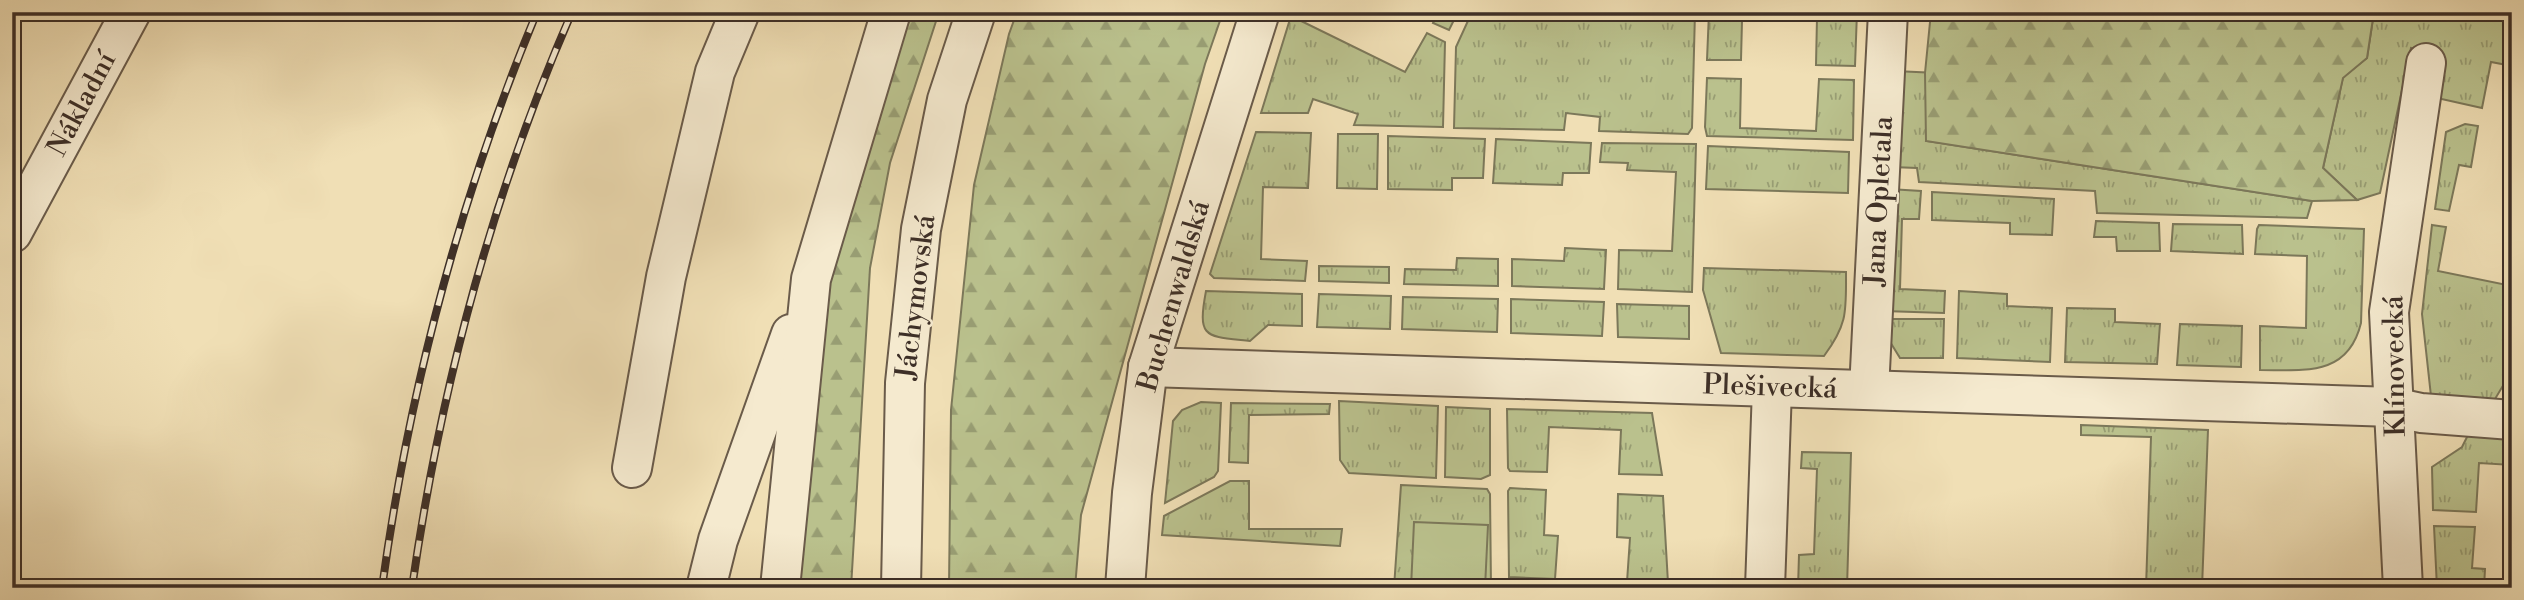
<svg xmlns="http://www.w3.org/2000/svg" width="2524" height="600" font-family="'Libre Bodoni',serif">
<defs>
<pattern id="grass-tufts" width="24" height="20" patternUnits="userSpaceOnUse" patternTransform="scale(1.75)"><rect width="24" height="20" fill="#bac18d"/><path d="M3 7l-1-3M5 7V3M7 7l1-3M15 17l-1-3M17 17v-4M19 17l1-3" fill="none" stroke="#989d73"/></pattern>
<pattern id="forest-firs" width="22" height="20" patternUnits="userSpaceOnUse" patternTransform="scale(1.75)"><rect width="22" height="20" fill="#bac18d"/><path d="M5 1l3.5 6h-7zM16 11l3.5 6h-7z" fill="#989d73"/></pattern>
</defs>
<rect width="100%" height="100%" fill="#f0dfb5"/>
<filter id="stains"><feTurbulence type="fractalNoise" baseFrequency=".00286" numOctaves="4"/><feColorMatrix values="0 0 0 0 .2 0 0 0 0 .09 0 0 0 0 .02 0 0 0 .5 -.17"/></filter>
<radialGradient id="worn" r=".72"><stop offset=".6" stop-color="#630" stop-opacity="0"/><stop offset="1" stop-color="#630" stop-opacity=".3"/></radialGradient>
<g fill="url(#grass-tufts)" stroke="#7c785a" stroke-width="2">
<path d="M1438,12H1458L1449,30L1433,23Z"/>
<path d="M1472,12H1695L1692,128L1688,134L1599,131L1600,117L1566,113L1564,130L1454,128L1456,47Z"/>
<path d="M1709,12H1730V20L1742,21L1741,60H1707Z"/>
<path d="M1806,12H1857L1855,66L1816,65L1817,18L1806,17Z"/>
<path d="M2374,12H2512V66L2491,62L2482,108L2437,98L2442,53L2411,48L2380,193L2357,200L2323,168L2343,77L2367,58Z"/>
<path d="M1291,16L1405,72L1427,33L1445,42L1443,127L1354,125L1358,114L1313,99L1308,113H1261Z"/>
<path d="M1895,71L1937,73L1926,141L2312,201L2307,218L2097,213L2095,191L1919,182L1917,168L1892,167Z"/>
<path d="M1707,78L1741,79L1740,128L1816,131L1819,79L1854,80L1853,140L1707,136L1705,127Z"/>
<path d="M2465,124L2478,126L2471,167L2459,165L2449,211L2435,209L2446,132Z"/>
<path d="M1256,132L1311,133L1308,188L1263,187L1261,259L1307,261L1305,281L1214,278L1210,274Z"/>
<path d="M1338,134H1378L1377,189L1337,188Z"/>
<path d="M1388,136L1485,139L1483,178H1452V190L1388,189Z"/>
<path d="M1496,139L1591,143L1589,173H1563L1562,185L1493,183Z"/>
<path d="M1602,143L1696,144L1692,292L1618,289L1619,250L1672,251L1676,172L1627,170L1628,163L1600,162Z"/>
<path d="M1708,146L1849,152L1848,193L1706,189Z"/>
<path d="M1889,189L1921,191L1919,219H1902L1900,289L1945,291L1944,313L1884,311Z"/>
<path d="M1932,192L2054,199L2052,235L2010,234V223L1932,220Z"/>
<path d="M2096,221L2159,223L2160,251H2117L2116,237H2094Z"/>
<path d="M2173,224L2242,225L2243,254L2171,251Z"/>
<path d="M2259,225L2364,229L2361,323C2348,377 2304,370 2260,370V326L2306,328L2307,256L2255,254L2257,229Z"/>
<path d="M2432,225L2446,227L2438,271L2512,286V344L2508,345L2504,384L2492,404L2431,396L2422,314Z"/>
<path d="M1565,248L1606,250L1604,289L1512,286V259L1564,261Z"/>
<path d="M1457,258L1498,259V286L1404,284L1405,269L1456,270Z"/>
<path d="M1319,266L1389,267V283L1319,281Z"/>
<path d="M1704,268L1846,272C1846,311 1848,324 1824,356L1721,353L1703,290Z"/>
<path d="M1206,291L1302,294V326L1268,325L1250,341C1205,336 1197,339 1206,291Z"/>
<path d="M1959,291L2007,294V306L2052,308L2050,362L1957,358Z"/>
<path d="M1319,294L1391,296L1390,329L1317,327Z"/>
<path d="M1403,297L1498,299L1497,332L1402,329Z"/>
<path d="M1511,299L1604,302L1602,336L1511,333Z"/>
<path d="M1617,304L1689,306V339L1618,337Z"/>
<path d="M2067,308L2115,309V322L2160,324L2157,364L2065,362Z"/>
<path d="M1883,319H1944L1943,358H1900L1884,332Z"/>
<path d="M2180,324L2242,326L2241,367L2177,365Z"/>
<path d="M1339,401L1438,406L1436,478L1349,473L1340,460Z"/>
<path d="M1201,402L1221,403L1218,471L1214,477L1165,503L1173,421L1182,410Z"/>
<path d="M1231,403L1330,404L1329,414L1249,415L1248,463L1229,462Z"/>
<path d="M1446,407L1490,409V475L1481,479L1445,477Z"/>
<path d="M1507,409L1652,413L1662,475L1619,474L1621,430L1549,427L1547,472L1510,471L1508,468Z"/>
<path d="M2081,425L2208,430L2202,588H2146L2151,437L2081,435Z"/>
<path d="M2468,435L2512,437V465L2479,463L2476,512L2433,510L2432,467L2462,447Z"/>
<path d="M1802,452L1851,453L1847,588H1798L1799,555L1814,554L1817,469L1801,468Z"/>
<path d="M1230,481H1249V529H1342L1340,546L1162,535L1164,516Z"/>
<path d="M1401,485L1487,489L1490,494L1491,588H1394Z"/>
<path d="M1510,488L1546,490L1544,535L1558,536L1555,579L1509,577L1508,491Z"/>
<path d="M1618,494L1663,496L1668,583L1627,582L1630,538L1617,537Z"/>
<path d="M2434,526L2475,527L2472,568L2485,569L2484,588H2437Z"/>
</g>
<g fill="url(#forest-firs)" stroke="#7c785a" stroke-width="2">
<path d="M910,12H939L890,163L870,268L851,588H796L824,270L904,17Z"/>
<path d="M1017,12H1223L1205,64L1081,515L1075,588H949L951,410L974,185L1009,34Z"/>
<path d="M1931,12H2374L2367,58L2343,78L2323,168L2357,200L2312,201L1926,141L1925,73Z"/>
</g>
<path fill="#bac18d" stroke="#7c785a" stroke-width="2" d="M1414,522L1488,525L1485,588H1411Z"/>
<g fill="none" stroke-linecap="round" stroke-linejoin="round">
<g stroke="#6a5b4a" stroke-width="42">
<g id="minor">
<path d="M12,233L131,12"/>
<path d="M1148,367L2393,407L2421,413L2512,420"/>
<path d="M1869,390L1888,12"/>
<path d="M632,468L666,277L715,72L740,12"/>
<path d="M706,588L718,540L791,334"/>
<path d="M780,588L811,279L891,12"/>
<path d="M901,588L905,383L921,229L947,100L976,12"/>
<path d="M1125,588L1132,493L1148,367L1260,12"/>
<path d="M1765,588L1772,388"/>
<path d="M2403,588L2389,312L2426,63"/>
</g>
</g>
<use href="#minor" stroke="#f5eacf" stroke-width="38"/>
<g stroke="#3d2f27" stroke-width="8">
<g id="rail">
<path d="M382,588C409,390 460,197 537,12"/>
<path d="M412,588C440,390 492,195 572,12"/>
</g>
</g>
<use href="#rail" stroke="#f5eacf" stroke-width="5" stroke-dasharray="16" stroke-linecap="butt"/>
</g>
<g text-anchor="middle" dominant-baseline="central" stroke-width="5" stroke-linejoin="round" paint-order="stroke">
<g font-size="28" fill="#3d2f27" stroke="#f5eacf">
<text transform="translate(82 104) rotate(-62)">Nákladní</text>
<text transform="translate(1879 201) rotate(-87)">Jana Opletala</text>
<text transform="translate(1174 296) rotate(-74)">Buchenwaldská</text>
<text transform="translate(916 297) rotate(-83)">Jáchymovská</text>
<text transform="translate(2395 366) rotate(-91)">Klínovecká</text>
<text transform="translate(1770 387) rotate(2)">Plešivecká</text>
</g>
</g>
<rect width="2524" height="600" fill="none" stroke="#f0dfb5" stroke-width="42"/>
<rect x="14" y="14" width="2496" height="572" fill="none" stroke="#3d2f27" stroke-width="3.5"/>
<rect x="21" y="21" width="2482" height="558" fill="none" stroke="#3d2f27" stroke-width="2"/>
<rect width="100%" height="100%" filter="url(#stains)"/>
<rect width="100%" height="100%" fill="url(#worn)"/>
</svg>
